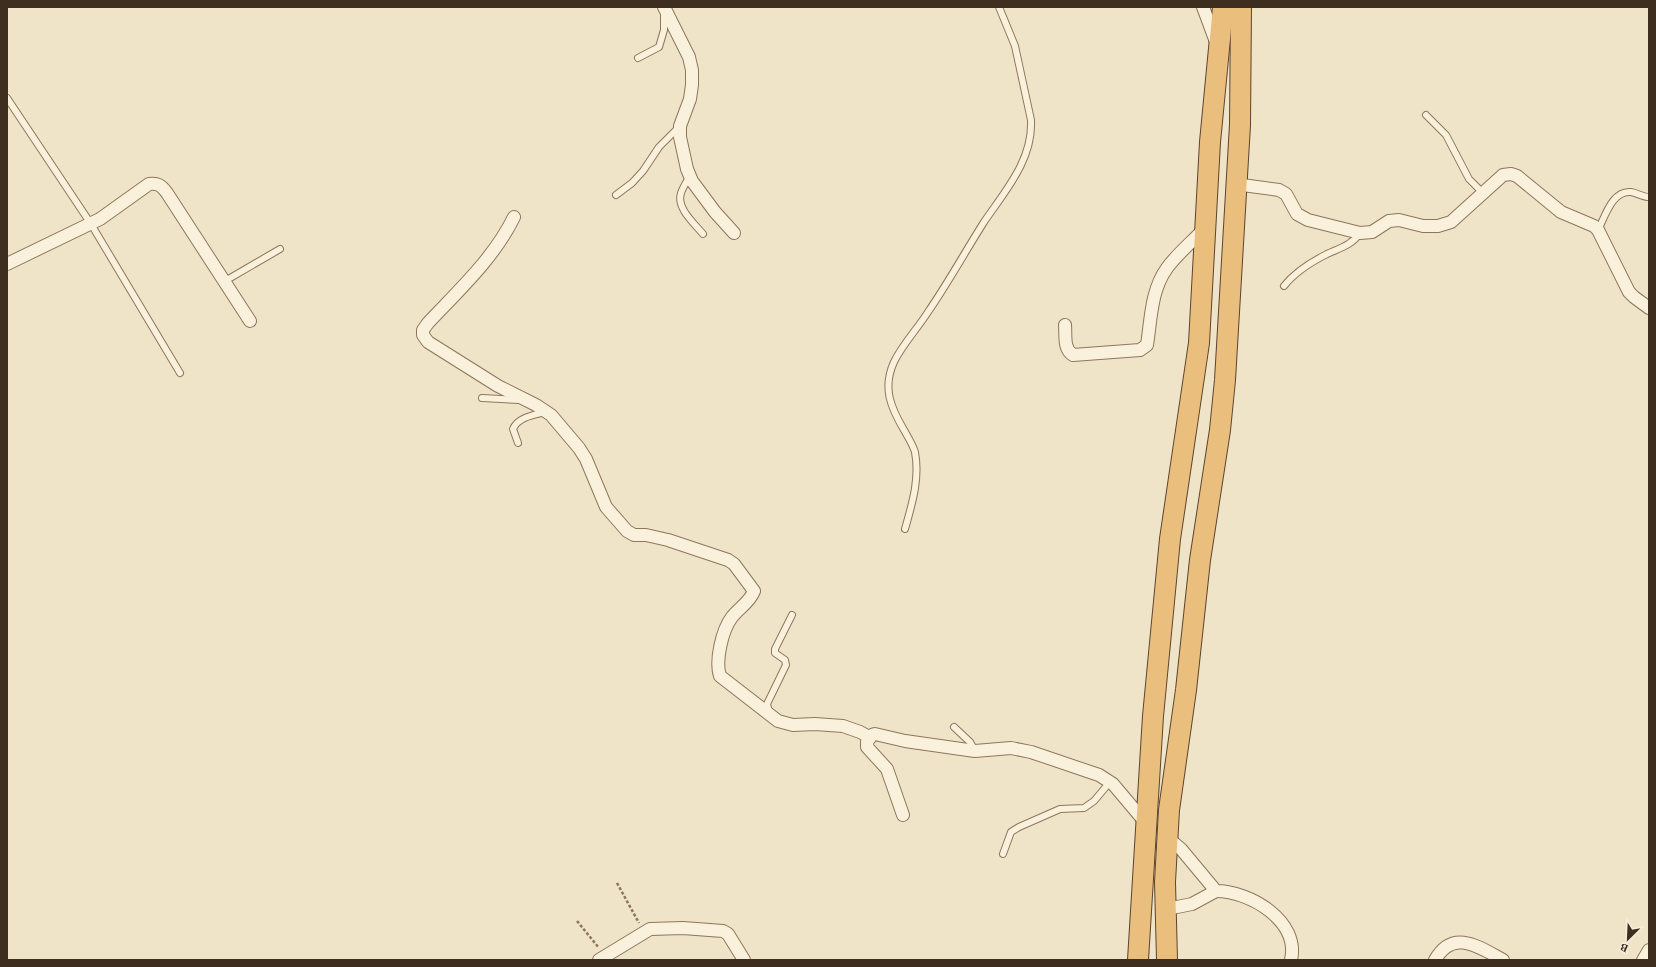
<svg xmlns="http://www.w3.org/2000/svg" width="1656" height="967" font-family="Georgia,serif">
<rect width="100%" height="100%" fill="#f0e4c8"/>
<g fill="none" stroke-linecap="round" stroke-linejoin="round">
<g stroke="#8d765c" stroke-width="8">
<g id="service">
<path d="M638,58L659,47L664,30V13"/>
<path d="M7,98L91,224L180,373"/>
<path d="M1426,115L1446,135L1469,179L1483,193"/>
<path d="M690,176C687,181 683,187 681,193C676,208 694,223 703,234"/>
<path d="M616,195L632,183L643,171L659,147L679,127"/>
<path d="M1598,230C1605,217 1612,190 1631,192C1637,193 1643,197 1649,197"/>
<path d="M225,281L280,249"/>
<path d="M1284,286C1295,272 1311,262 1327,254C1340,248 1352,245 1360,233"/>
<path d="M482,398L519,400"/>
<path d="M518,443L513,429C518,417 534,415 546,412"/>
<path d="M905,529C912,504 920,479 915,452C913,445 908,437 904,430C891,408 882,388 894,362C902,345 918,328 928,312C948,283 965,252 984,222C1005,191 1033,160 1031,120L1015,46L999,7"/>
<path d="M769,712L767,704L786,665L785,660L775,653V649L792,615"/>
<path d="M954,727L970,742L975,751"/>
<path d="M1003,854L1011,832L1019,827L1060,809L1084,808L1094,801L1110,782"/>
</g>
</g>
<g stroke="#8d765c" stroke-width="14">
<g id="minor">
<path d="M664,7L689,57L692,70V85L690,99L680,126V137L687,169L692,181L715,212L734,233"/>
<path d="M1203,7L1216,42"/>
<path d="M1235,184L1279,190L1286,194L1297,214L1308,220L1360,233L1372,232L1389,221L1399,220L1423,226H1438L1451,222L1503,175L1511,174L1517,176L1561,212L1594,226L1598,230L1629,292L1634,297L1649,308"/>
<path d="M514,217C494,258 459,290 428,323L423,330V335L428,342L498,386L536,405L551,415L579,448L586,459L606,507L627,531L634,535H646L668,540L728,560L734,564L754,591C750,602 739,608 732,617C722,630 715,661 720,676L778,721L793,725L815,724L843,726L860,732L869,737"/>
<path d="M7,264L100,219L149,184C158,183 161,185 167,193L250,321"/>
<path d="M1065,325C1066,335 1063,349 1073,355L1140,350L1147,345C1151,319 1151,290 1167,268C1177,254 1193,241 1205,228"/>
<path d="M903,815L887,769L867,747V742L872,735L875,734L905,741L975,751L1011,748L1031,752L1099,775L1113,784L1145,822"/>
<path d="M1168,838L1181,849L1216,891C1250,891 1300,921 1291,960"/>
<path d="M1167,909L1192,904L1216,891"/>
<path d="M599,960L650,929L683,928L723,931L728,934L744,960"/>
<path d="M1435,960C1453,928 1479,947 1503,960"/>
<path d="M1643,960L1649,950"/>
</g>
</g>
<g stroke="#5b4430" stroke-width="22">
<g id="trunk">
<path d="M1138,960L1153,716L1170,539L1199,343L1210,142L1223,7"/>
<path d="M1167,960L1165,882L1169,810L1186,690L1200,560L1220,430L1225,380L1240,125L1241,7"/>
</g>
</g>
<g stroke="#8d765c" stroke-width="2.5" stroke-dasharray="3 2" stroke-linecap="butt">
<path d="M617,883L639,923"/>
<path d="M577,921L599,948"/>
</g>
<use href="#service" stroke="#faf1dc" stroke-width="6"/>
<use href="#minor" stroke="#faf1dc" stroke-width="12"/>
<use href="#trunk" stroke="#eabe7c" stroke-width="20"/>
</g>
<rect width="1656" height="967" fill="none" stroke="#3d2e20" stroke-width="16"/>
<g transform="translate(1628 939) rotate(204)" stroke="#f7eed8" stroke-width="3" paint-order="stroke">
<path d="M0-3L7 15L0 10L-7 15Z" fill="#3d2e20"/>
<text y="-6" font-size="11" font-weight="bold" text-anchor="middle" fill="#3d2e20">B</text>
</g>
</svg>
